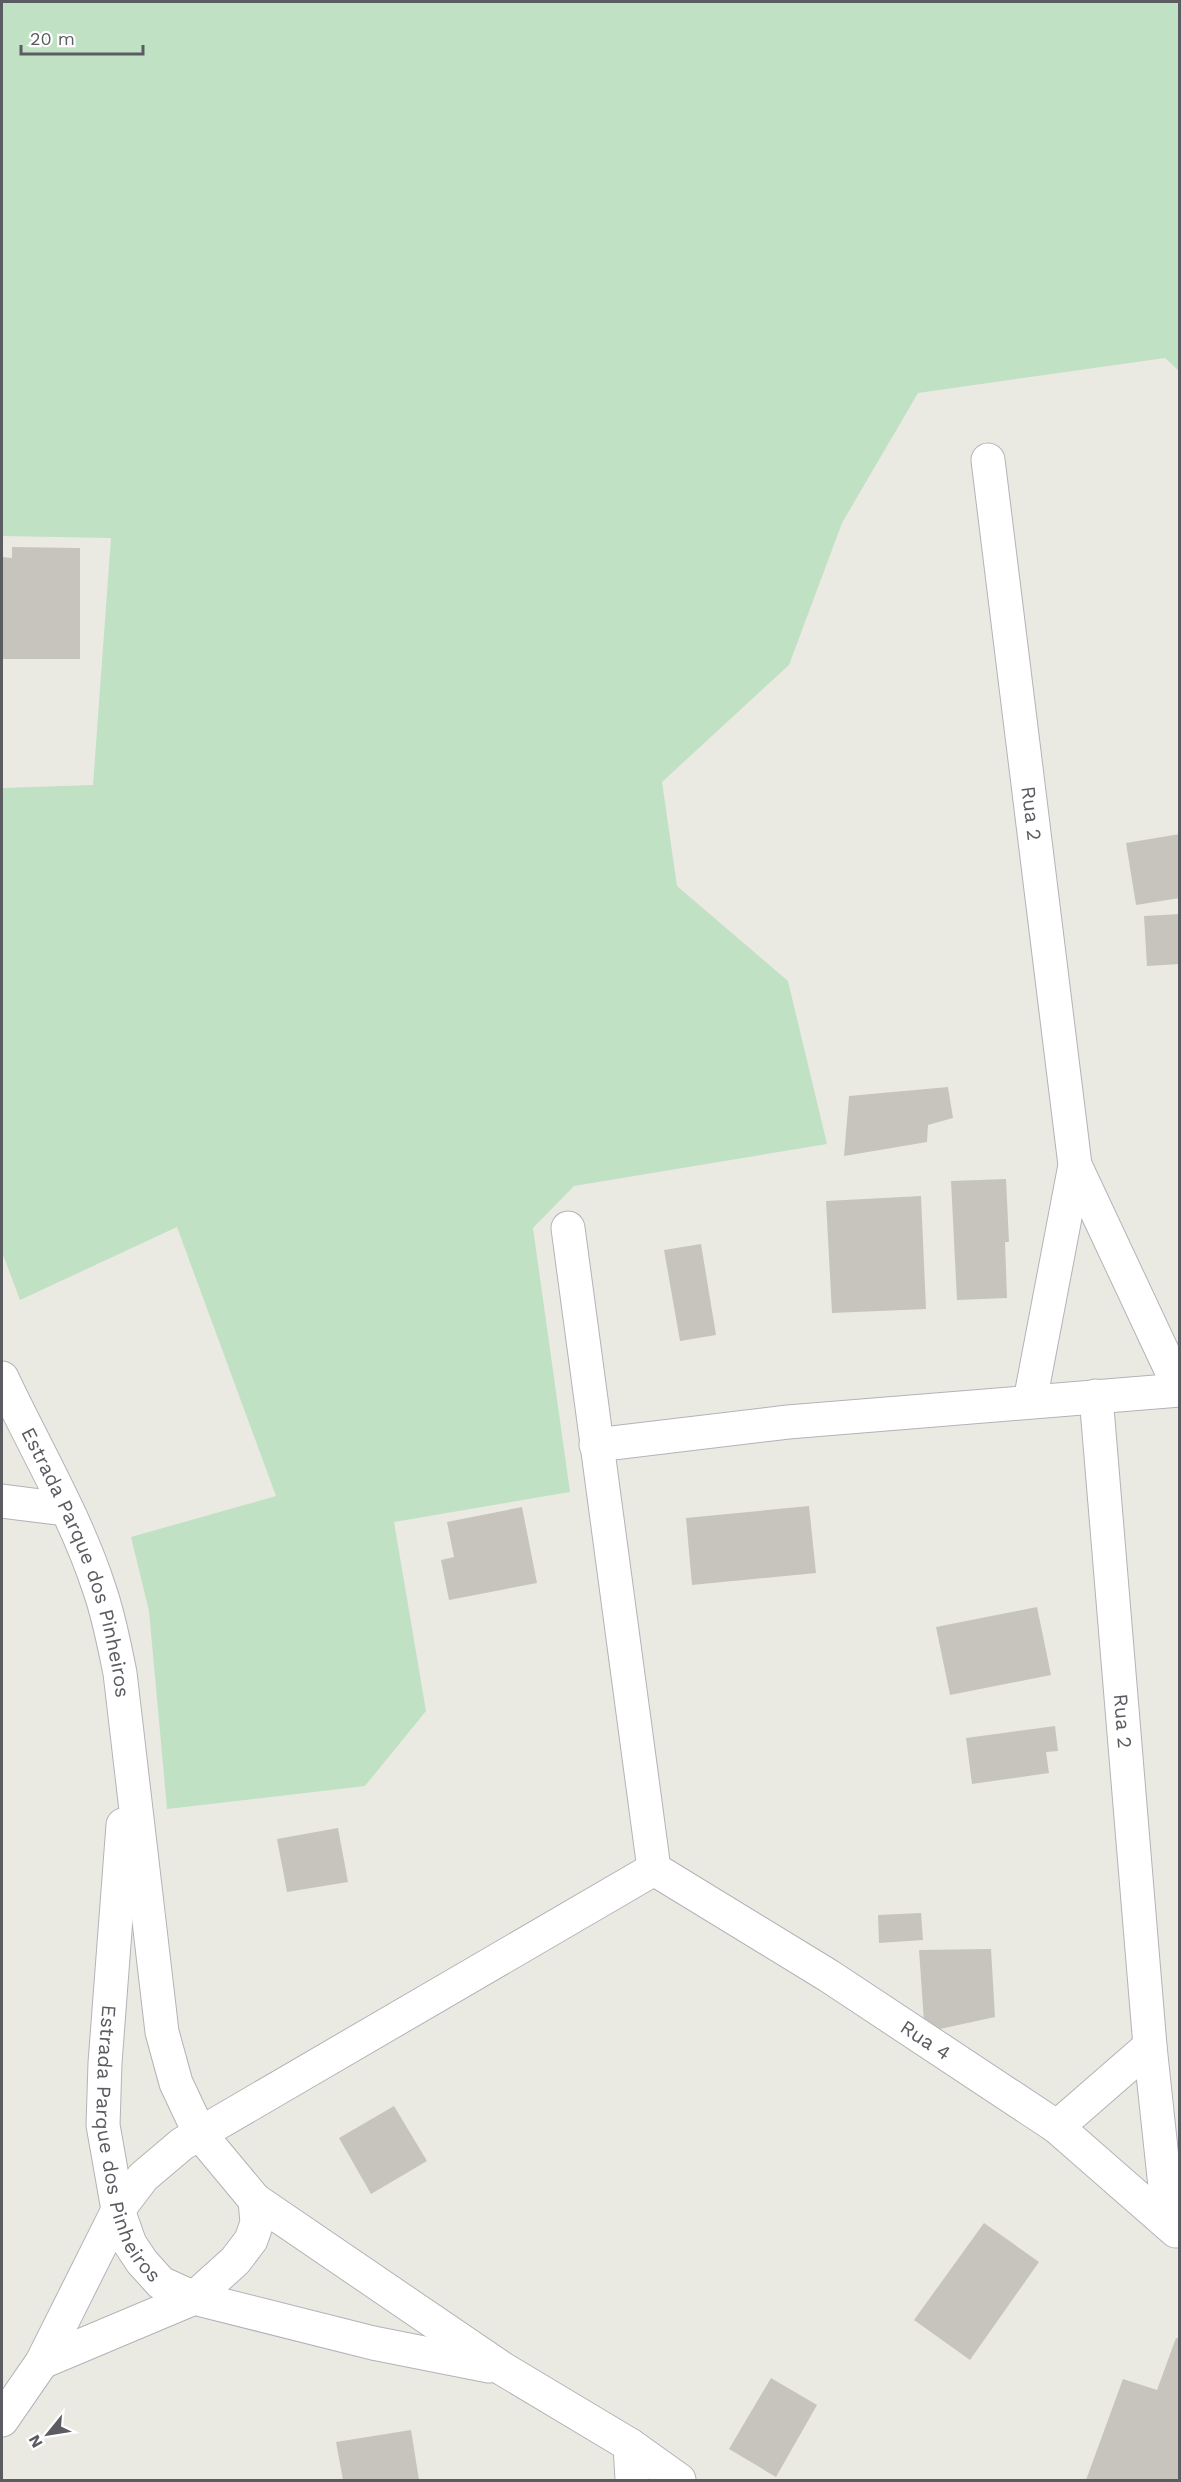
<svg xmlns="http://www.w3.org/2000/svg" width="1181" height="2482" font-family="'Work Sans',sans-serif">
<rect width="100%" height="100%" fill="#ebeae2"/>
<path fill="#c0e1c4" d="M2,2H1179V371L1165,358L918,393L842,523L789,665L662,782L677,886L788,981L827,1144L574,1186L533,1228L570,1492L394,1522L426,1711L365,1786L167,1809L149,1611L131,1537L276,1496L177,1227L20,1300L2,1252V788L93,785L111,538L2,536Z"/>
<g fill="#c7c4be">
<path d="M12,547L80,548V659H2V557L12,558Z"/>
<path d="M1180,834V898L1136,905L1126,843Z"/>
<path d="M1180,914V964L1147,966L1144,916Z"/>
<path d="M948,1087L953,1118L928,1125L927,1142L844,1156L849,1096Z"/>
<path d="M1006,1179L1009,1242H1005L1007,1298L957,1300L951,1181Z"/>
<path d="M921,1196L926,1309L832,1313L826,1201Z"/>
<path d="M701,1244L716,1335L680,1341L664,1250Z"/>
<path d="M809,1506L816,1573L692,1585L686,1518Z"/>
<path d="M522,1507L537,1583L449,1600L441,1560L454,1557L447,1522Z"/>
<path d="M1037,1607L1051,1675L950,1695L936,1627Z"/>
<path d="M1055,1726L1058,1751L1046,1752L1049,1773L972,1784L966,1738Z"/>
<path d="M338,1828L348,1882L287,1892L277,1839Z"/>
<path d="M921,1913L923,1940L879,1943L878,1915Z"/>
<path d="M991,1949L995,2017L917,2034L924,2022L919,1950Z"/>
<path d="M394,2106L427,2161L371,2194L339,2138Z"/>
<path d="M984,2223L1039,2262L970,2360L914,2320Z"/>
<path d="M1176,2338L1180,2339V2474L1177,2480H1086L1123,2379L1157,2390Z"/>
<path d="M771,2378L817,2405L776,2477L729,2449Z"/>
<path d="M411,2430L419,2480H343L336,2442Z"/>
</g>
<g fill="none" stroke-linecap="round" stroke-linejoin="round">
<g stroke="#b2b3b8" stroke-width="35">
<g id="minor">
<path id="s1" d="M988,460L1075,1165L1030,1401"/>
<path d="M1075,1165L1180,1389"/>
<path d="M568,1228L654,1869"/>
<path id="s2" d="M1096,1396L1150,2046L1169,2224"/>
<path d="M596,1445L788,1422L1180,1390"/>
<path d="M2,1501L65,1509"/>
<path id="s3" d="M654,1869L829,1976L1057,2127L1176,2231"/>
<path d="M1057,2127L1150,2046"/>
<path d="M42,2362L194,2298L235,2261L251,2240L257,2223L255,2200"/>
<path d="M2,2420L42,2362L118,2210L143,2177L182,2144L654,1869"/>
<path d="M630,2445L632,2480"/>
</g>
</g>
<g stroke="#b2b3b8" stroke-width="35">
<g id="tertiary">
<path id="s4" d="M2,1378C34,1446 76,1517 99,1588C109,1616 114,1644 120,1673L162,2032L176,2083L200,2134L255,2200L503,2369L630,2445L679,2480"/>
<path id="s5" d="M123,1825L105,2063L103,2125L118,2210L130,2244L142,2262L161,2283L194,2298L373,2343L489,2366"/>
</g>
</g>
<use href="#minor" stroke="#fff" stroke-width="33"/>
<use href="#tertiary" stroke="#fff" stroke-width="33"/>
</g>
<g text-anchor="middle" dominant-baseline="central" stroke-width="5" stroke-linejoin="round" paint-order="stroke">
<g font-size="20" fill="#5a5c61" stroke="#fff">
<text stroke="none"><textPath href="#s1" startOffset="356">Rua 2</textPath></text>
<text stroke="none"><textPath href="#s4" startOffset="200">Estrada Parque dos Pinheiros</textPath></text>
<text stroke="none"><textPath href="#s2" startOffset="326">Rua 2</textPath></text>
<text stroke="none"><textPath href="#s3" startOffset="321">Rua 4</textPath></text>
<text stroke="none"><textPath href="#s5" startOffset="324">Estrada Parque dos Pinheiros</textPath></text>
</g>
</g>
<rect width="1181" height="2482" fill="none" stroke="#5a5c61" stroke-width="6"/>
<g transform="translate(48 2434) rotate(240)" stroke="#ffffff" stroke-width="4.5" paint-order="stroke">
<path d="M0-4.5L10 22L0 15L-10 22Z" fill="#5a5c61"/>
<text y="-9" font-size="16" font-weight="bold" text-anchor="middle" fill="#5a5c61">N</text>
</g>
<path d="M21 45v9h122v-9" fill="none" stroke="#5a5c61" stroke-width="3"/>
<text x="30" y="45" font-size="18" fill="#5a5c61" stroke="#ffffff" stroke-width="4.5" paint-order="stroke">20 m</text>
</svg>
